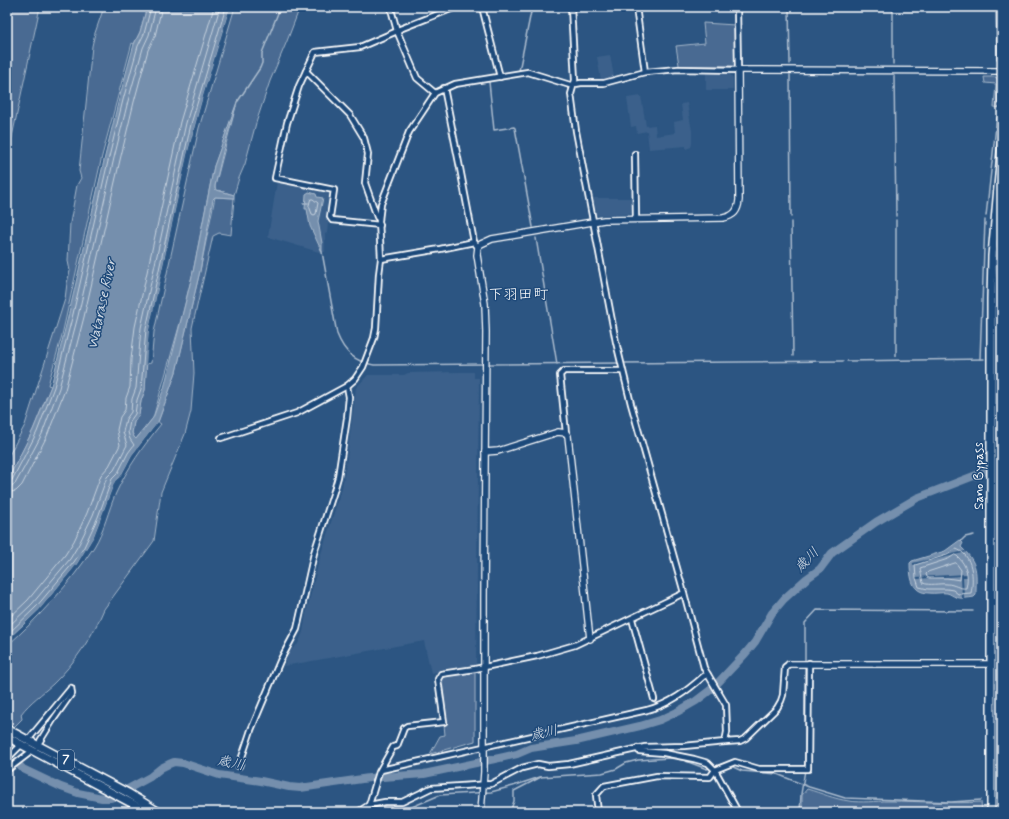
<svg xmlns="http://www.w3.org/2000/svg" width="1009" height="819" font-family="Mynerve,'Klee One',sans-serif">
<rect width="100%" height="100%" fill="#2c5582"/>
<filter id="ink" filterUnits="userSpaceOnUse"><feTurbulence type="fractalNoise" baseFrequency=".025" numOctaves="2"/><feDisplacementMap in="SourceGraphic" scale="8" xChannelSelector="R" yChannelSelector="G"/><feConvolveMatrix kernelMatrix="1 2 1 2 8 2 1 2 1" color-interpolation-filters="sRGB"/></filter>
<g filter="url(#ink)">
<g fill="#3b618b">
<path d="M610,55L614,77L601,80L597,57Z"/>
<path d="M706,74H730L733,78V90H706Z"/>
<path d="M641,96L646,126L655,125L656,136L675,133L674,122L683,120L681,104L687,103L692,131V144L691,147L686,149V146L649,149L647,131L637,133L636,126L631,127L627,98Z"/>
<path d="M277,182L330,190L332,192L327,221L328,223L327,233L325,234V252H319L268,237Z"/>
<path d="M592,198H633L634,214L594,216Z"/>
<path d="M461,372H474V378H479L476,664L475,666L431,673L424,641L284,666L289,652L298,644L303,632L306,614L320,557L342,488L347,458L356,388L368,375H404L408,373Z"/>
</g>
<g fill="#486b92" stroke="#a4b5c8">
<path d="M7,7H40L7,160Z"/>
<path d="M104,7H147L140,32L134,44L132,43L102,156L62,335L48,385L51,386L33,430L7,481V459L25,425L65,299L67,283L70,271L68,261L70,223L77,185L81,178L79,171L92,46L95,33Z"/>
<path d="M235,7H300L287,41L270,81L256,123L245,164L239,178L234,195L217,190L215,189V186L236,106L214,166L193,272L182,316L153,418L136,439L134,437L132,433L134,422L139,415L141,401L145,390L146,364L151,363L154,332L199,128Z"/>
<path d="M703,23L735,25V66H680L679,65L676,46L705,43Z"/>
<path d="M998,24H1002V59L998,60Z"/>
<path d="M984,77H996V78H999L1002,80L1001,108L994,107L996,84L985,83Z"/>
<path d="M215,197L234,198L231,235L219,233L213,236L192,328L194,373L191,411L185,434L161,492L154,541L104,609C93,636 74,664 53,684C42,694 30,702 21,714L22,719L7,734V646C39,617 70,584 94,547C104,531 108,511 116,493C127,469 144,445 161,424L158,422L176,372L200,271Z"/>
<path d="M475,672V741L430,754L440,736L445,735L444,725L447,724L441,679L443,676Z"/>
<path d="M807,789C821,793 834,799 849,801C862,803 875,801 889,801C920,801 950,804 981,802L982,812H802V795Z"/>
</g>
<g fill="#748fad" stroke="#acbcce">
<path d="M147,7H230L203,96L187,155L149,330L145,390L141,401L139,415L134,422L132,433L134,437L136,439L153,418L164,388L193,272L214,166L238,99L224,147L215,186V189L217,190L234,195V198L215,197L213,199L200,271L176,372L158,422L132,455L121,476L115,481L94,536L77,564L39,610L7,640V481L33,430L51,386L69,313L105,156L119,99L134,44L140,32Z"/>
<path d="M309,192L316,194L317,197L323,198L318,221L322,243V252L310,226L307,209H305L306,194Z"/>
<path d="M960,540L963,543L961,547C979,564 976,572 976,595L974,597C969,598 960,599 956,597C952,596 951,594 947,593C941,592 935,594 929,593C912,593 910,578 910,563L912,561L945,551Z"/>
</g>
<g fill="#2c5582">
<path d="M230,7H232L205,97L189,156L151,331L148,363L146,364L149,330L187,155L203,96Z"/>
<path d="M158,422L159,423L133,456L123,477L117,482L96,537L79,565L41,611L7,643V641L39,610L77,564L94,536L115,481L121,476L132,455Z"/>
<path d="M965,551L967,552L913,565V563Z"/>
<path d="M967,574V577H963L964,598H962L961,576L916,579V577Z"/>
</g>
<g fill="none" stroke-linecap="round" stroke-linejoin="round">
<g stroke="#c7d2de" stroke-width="1">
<path d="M311,199H313L318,203L316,214L314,215L312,214L309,206Z"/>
<path d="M7,482L12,480L37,432L54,387L73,314L109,157L123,100L138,46L144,34L151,7"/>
<path d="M7,487L11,486L15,484L24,468L42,434L59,388L78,316L114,158L128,101L143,48L149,35L156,7"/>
<path d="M7,493L16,491L22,485L47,436L65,390L84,317L120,160L134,102L148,50L155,36L162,7"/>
<path d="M956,549C973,554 974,579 971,593L958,594L953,590L947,589H928L919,587L916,578L915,565L947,555Z"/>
<path d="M955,555L957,556C967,565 969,576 966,588C959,589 954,584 947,584C939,583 930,586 923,583L920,568L948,559Z"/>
<path d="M956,563L961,570L960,580L947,578H929L927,577L926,574L928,572Z"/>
<path d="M7,620L28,600L65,555L74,541L87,513L101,475L109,466L120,445L117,430L120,417L125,410L126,398L130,387L131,359L135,327L180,122L214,7"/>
<path d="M7,628L32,604L70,559L79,544L93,515L107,477L114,470L127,445L123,432L126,419L131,412L132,399L136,388L141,328L186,123L220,7"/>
<path d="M7,635L36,607L74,562L84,547L98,517L112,479L118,473L128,453L134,445L130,439L128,432L130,421L135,414L137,400L141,389L146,329L191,124L226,7"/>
</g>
<g stroke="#acbcce" stroke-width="1.5">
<path d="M789,7L790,64"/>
<path d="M893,7V64"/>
<path d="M996,7L997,59"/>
<path d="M519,71L532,7"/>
<path d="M790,75L791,217"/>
<path d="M894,76L896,216"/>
<path d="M998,79V104"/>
<path d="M489,82L494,130L514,127L515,128L533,227"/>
<path d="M238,101L260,68L262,63V53L278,13L282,7"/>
<path d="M303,203H308"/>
<path d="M986,216L997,117"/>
<path d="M896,220V356"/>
<path d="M791,222L793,356"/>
<path d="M536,238L557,364"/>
<path d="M322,252L337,334C344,352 355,362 374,365L843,361"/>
<path d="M980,359L985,220"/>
<path d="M847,361L984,359"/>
<path d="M961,541L965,537L974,535"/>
<path d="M805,663V623L817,610L973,611"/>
<path d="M731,766L742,771L777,774L809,787L845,798L951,802L981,800"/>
<path d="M372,812L379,811L390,812"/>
<path d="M400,812L440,795L491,792L513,786L540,777L602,773L616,769L626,763L638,760L670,758L683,760L707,769L725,763"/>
<path d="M510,812L514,801V791L541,777"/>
<path d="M800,812L801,794L805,770V666"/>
</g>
<path stroke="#748fad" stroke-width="8" d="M20,766L23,769L61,787L78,793L102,798H111L150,777L161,768L169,764L174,762L183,763L219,775L261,781L289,787L300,788L369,778L424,774L504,757L517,754L531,748L576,741L640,726L660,720L677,712L696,701L713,688L745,654L755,642L772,613L784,599L806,579L820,569L832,553L876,522L917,498L1002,465"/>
<g stroke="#fff" stroke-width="8">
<g id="minor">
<path d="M482,7L500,77"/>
<path d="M636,7L645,72"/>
<path d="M391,9L397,31L417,78L435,93"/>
<path d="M306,71L350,115L364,138L368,154L365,183L377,217L379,219"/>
<path d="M444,88L459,163L474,242L478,247"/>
<path d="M635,154L636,219"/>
<path d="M380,225L332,220L330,217L334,190L275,178L287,123L299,86L315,52L360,47L395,32L400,29L456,7"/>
<path d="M381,259L440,249L474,242"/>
<path d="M566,433L560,375L564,371H622"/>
<path d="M221,438L297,413L347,386L355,379L363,367L374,338L376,328L379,274L381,259L379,220L381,204L409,132L435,93L455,84L528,72L570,85L581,83H604L645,72L678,69L738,70L737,7"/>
<path d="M632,619L654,699"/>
<path d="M28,740L71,688"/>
<path d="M40,741L53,720L72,693L71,688"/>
<path d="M725,742L740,741L746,738L777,708L781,701L783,695L785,667L789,664"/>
<path d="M7,759L22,744"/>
<path d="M239,766L251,730L280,661L297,629L314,553L334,491L338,477L347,418L349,397L347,386"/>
<path d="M7,770L28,754"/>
<path d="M381,770L647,710C670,704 687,691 704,676L708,675"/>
<path d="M369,805L379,772L393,747L397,746L404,728L407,726L444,722L438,679L441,674L475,669L537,656L575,645L684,593L631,404L616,342L576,131L571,94L575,80L571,7"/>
<path d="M358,812L369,805L385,802H402L431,788L491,784L522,768L538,764L548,766L569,764L645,747L684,746L725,742L727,732L726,705L704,668L684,593"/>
<path d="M598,812L596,795L604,786L657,776L710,777L715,770L708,763L694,759L664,753L639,751L637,748"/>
<path d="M738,812L715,770L735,762L759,769H808L809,663"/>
</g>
</g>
<g stroke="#fff" stroke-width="8">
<g id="tertiary">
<path d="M485,452L498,451L558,432L566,433L568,436L590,639"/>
<path d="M789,664H987"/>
<path d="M481,812L484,772V596L486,332L485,304L477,255L478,247L481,244L492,239L604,220L723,218C734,216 738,211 739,200L738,70L1002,71"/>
</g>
</g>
<g stroke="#fff" stroke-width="10">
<g id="primary">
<path d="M7,729L128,793L159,812"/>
<path d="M7,737L148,812"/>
</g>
</g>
<g stroke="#fff" stroke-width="10">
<g id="trunk">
<path d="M991,812V299L992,256L1002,141"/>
<path d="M999,812L998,299L999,258L1002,209"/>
</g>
</g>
<use href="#minor" stroke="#1f4a7a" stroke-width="4.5"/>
<use href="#tertiary" stroke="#1f4a7a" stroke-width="5.5"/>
<use href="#primary" stroke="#1f4a7a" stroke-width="7"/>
<use href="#trunk" stroke="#1f4a7a" stroke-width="7"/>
</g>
</g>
<g text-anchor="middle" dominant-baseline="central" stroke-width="3" stroke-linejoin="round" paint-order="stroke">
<rect fill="#1f4a7a" stroke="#bcc9d7" stroke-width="1" x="58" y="750" width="16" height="20" rx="3"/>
<g font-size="12" font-weight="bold" fill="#fff">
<text x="66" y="760">7</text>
</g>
<g font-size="13" fill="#fff" stroke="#1f4a7a">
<text transform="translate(979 476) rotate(-90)">Sano Bypass</text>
</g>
<g font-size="14" font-style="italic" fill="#d5dde6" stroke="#1f4a7a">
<text transform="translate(102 304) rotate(-78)">Watarase River</text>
<text transform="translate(807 560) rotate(-45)">歳川</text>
<text transform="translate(544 733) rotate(-12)">歳川</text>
<text transform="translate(231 763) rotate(11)">歳川</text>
</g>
<g font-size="15" fill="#fff" stroke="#1f4a7a">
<text x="518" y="295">下羽田町</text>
</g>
</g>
<rect width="1009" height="819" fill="none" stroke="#1f4a7a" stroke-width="24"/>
<rect x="12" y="12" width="985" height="795" fill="none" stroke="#fff" stroke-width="1.5" filter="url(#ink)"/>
</svg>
